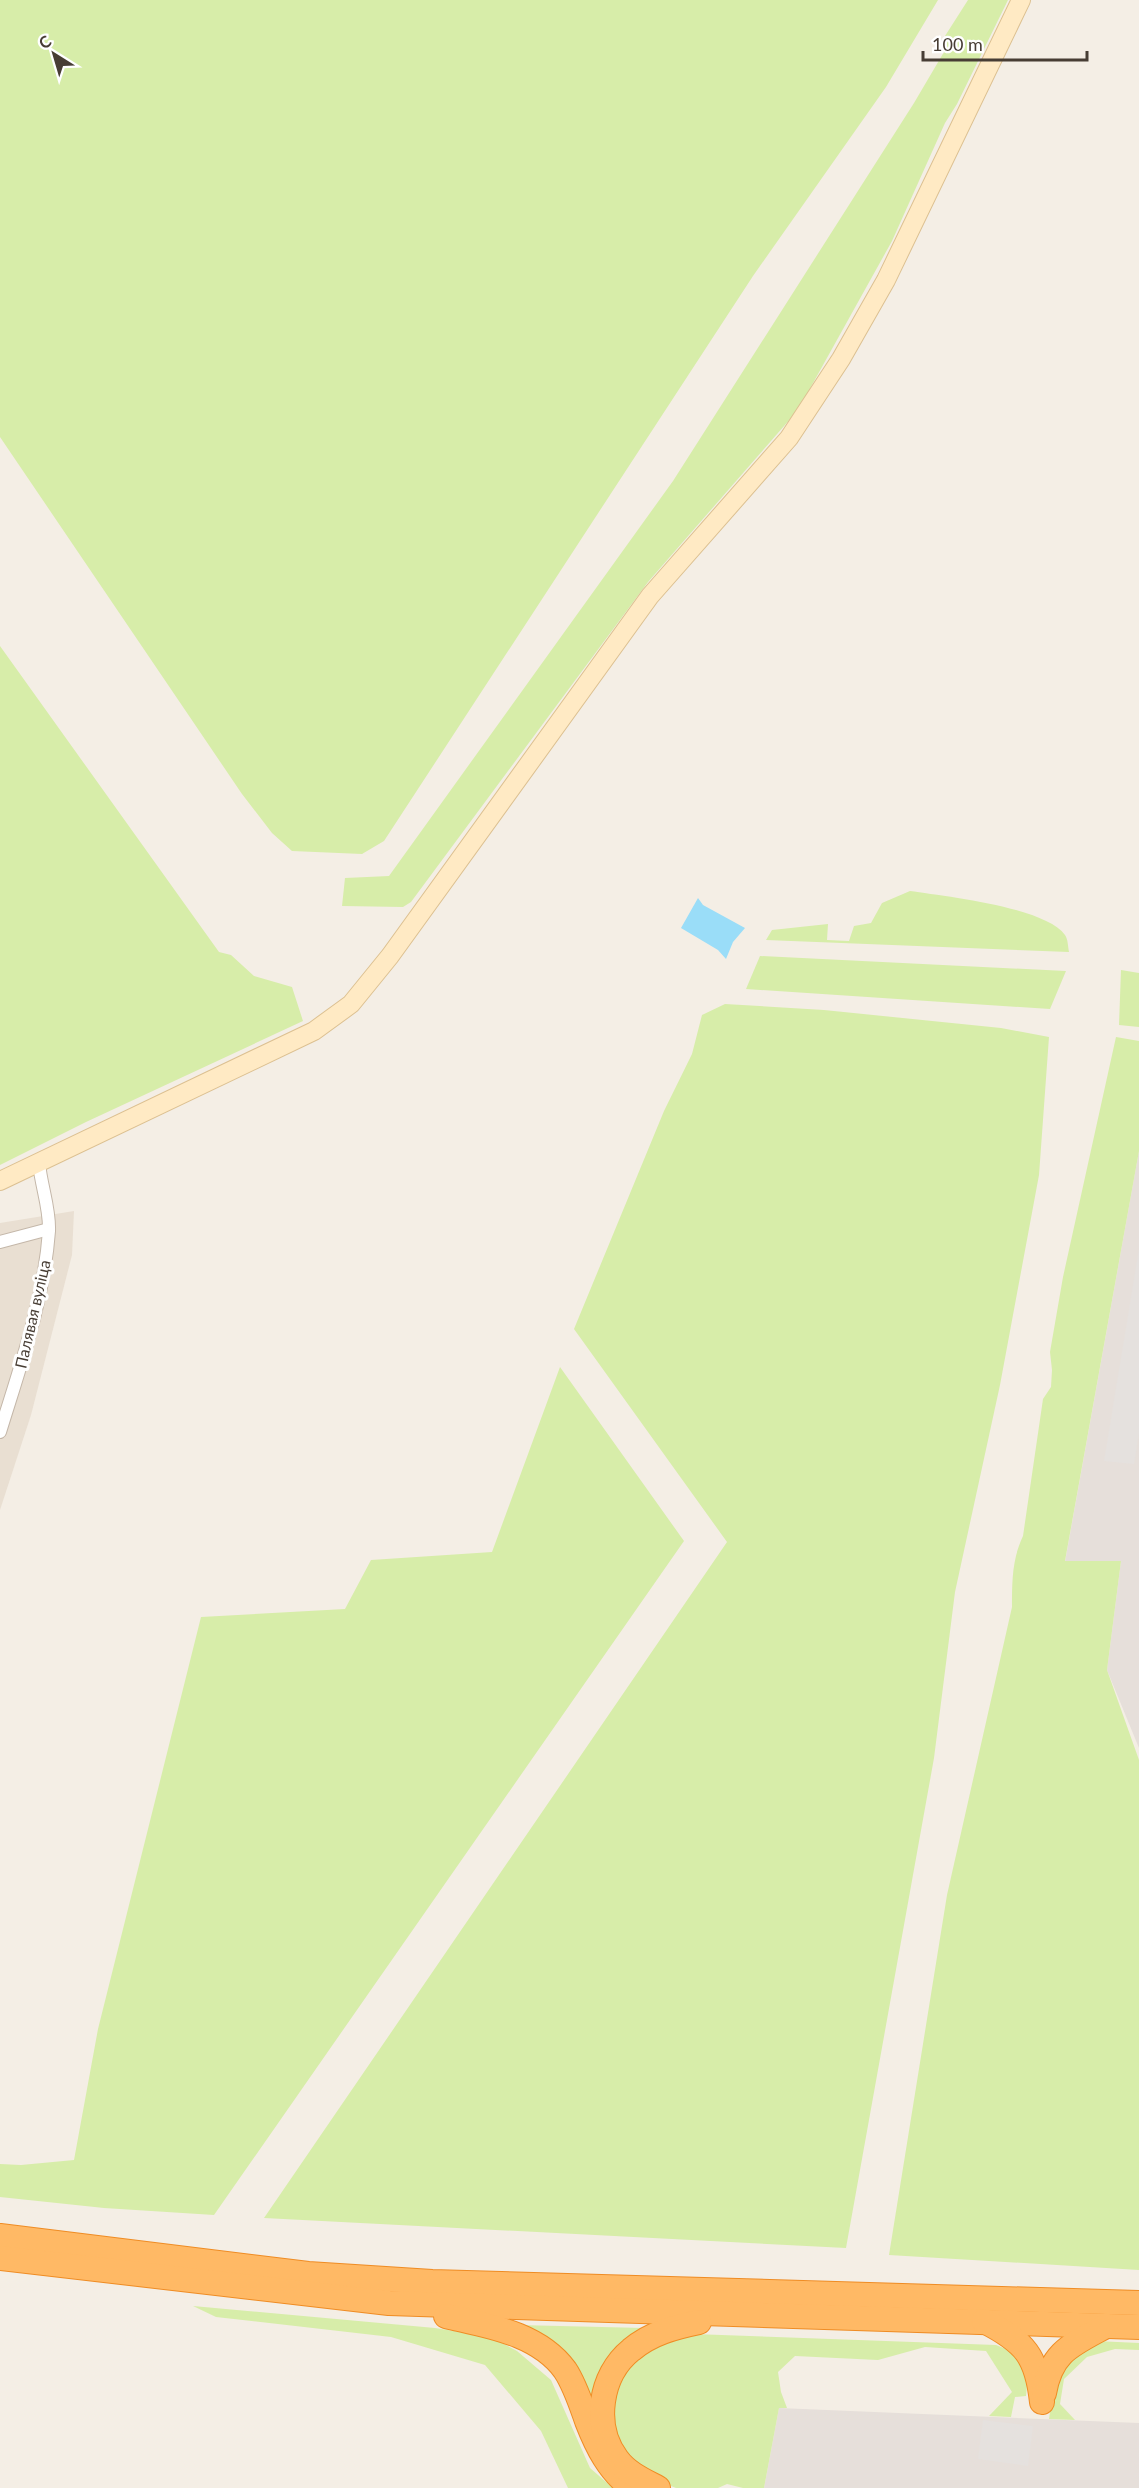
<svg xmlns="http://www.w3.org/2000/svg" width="1139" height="2488" font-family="Lato,sans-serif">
<rect width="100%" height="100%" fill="#f4eee5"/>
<path fill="#e9dfd2" d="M74,1211L72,1255L31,1415L0,1510V1223Z"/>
<g fill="#e6dfda">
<path d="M1139,1151V1748L1107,1670L1121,1561L1065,1562Z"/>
<path d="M779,2408L1139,2423V2488H764Z"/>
</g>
<g fill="#d7eda9">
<path d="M0,0H938L886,87L753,276L384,841L362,854L292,851L272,833L242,794L0,437Z"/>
<path d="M968,0H1008L957,104L945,123L892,241L798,410L648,582L411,902L403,907L342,906L345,878L389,876L673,481L914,103L944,52L945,36Z"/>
<path d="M0,646L219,952L231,955L254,976L292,987L303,1021L86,1122L0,1165Z"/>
<path d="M910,891C944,896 1045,907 1065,935C1068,939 1068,947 1069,952L766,940L772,930L828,924L827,940L849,941L854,926L871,923L882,903Z"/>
<path d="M760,956L1066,971L1050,1009L746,989Z"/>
<path d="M1121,970L1139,973V1027L1119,1025Z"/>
<path d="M725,1004L824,1010L1001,1028L1049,1037L1039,1175L1000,1385L955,1592L934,1758L846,2248L264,2218L727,1542L574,1329L664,1111L692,1054L702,1015Z"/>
<path d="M1116,1037L1139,1041V1151L1065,1561H1121L1107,1670L1139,1760V2270L889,2255L947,1895L1012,1607C1012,1582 1012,1559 1023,1536L1043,1399L1051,1387L1052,1370L1050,1352L1063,1277Z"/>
<path d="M560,1367L684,1541L214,2215L104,2208L0,2197V2164L21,2165L74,2160L98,2029L201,1617L345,1609L371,1560L492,1552Z"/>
<path d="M193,2306L435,2328L491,2337L517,2351L551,2380L590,2468L613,2488H568L541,2431L485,2365L391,2337L216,2317Z"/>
<path d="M518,2325L644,2328L596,2410Z"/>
<path d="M693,2334L996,2345L1011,2351L1028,2376L1026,2396L1015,2397L1011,2417L989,2416L1012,2392L986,2351L925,2347L878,2360L795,2356L778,2372L781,2392L787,2408H779L764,2488H743L727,2484L718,2488H676L646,2476L624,2457L608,2420L618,2372L641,2350Z"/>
<path d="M1096,2341L1139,2343V2350L1115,2349L1087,2357L1064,2379L1060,2404L1075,2420L1049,2419L1056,2372Z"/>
</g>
<g fill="#e5e1de">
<path d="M1139,1249V1433L1134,1464L1104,1461Z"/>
<path d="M983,2420L1033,2426L1028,2466L978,2459Z"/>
</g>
<path fill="#9addf8" d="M698,898L703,905L745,928L733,942L726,959L718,950L681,928Z"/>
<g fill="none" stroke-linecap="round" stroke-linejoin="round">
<g stroke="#c4b7a9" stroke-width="14">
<g id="street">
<path d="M0,1242L49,1229"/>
<path d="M0,1432C20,1367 44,1300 49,1231C50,1208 41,1186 39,1163"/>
</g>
</g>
<g stroke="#dcc091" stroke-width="20">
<path id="secondary" d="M0,1181L314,1031L351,1004L390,956L650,596L789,438L841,359L886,280L1021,0"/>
</g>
<g stroke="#ef8c24" stroke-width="26">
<g id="highway">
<path d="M0,2236L308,2274L432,2282L1139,2303"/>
<path d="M0,2258L389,2303L1139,2327"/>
<path d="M446,2316C488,2326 538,2333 565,2370C575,2385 581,2404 587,2421C597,2447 609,2471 632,2488"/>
<path d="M984,2321C1025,2342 1037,2356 1042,2402"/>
<path d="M1044,2393C1051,2352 1071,2345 1106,2326"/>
<path d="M658,2488C643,2480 627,2473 617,2459C592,2426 600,2375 631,2350C651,2333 675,2327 699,2322"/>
</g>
</g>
<use href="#street" stroke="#fff" stroke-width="12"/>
<use href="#secondary" stroke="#ffeac4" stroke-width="18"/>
<use href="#highway" stroke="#ffb965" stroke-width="24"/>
</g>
<g text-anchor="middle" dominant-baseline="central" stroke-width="6" stroke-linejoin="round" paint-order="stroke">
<g font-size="16" fill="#473d34" stroke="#fff">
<text transform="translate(32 1314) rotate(-77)">Палявая вуліца</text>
</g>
</g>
<g transform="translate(54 54) rotate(323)" stroke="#ffffff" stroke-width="4.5" paint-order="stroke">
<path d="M0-4.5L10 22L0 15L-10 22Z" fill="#473d34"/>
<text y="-9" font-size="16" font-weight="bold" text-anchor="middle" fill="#473d34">С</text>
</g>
<path d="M923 51v9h164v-9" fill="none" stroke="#473d34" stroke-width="3"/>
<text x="932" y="51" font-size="18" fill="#473d34" stroke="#ffffff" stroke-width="4.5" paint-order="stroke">100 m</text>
</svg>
